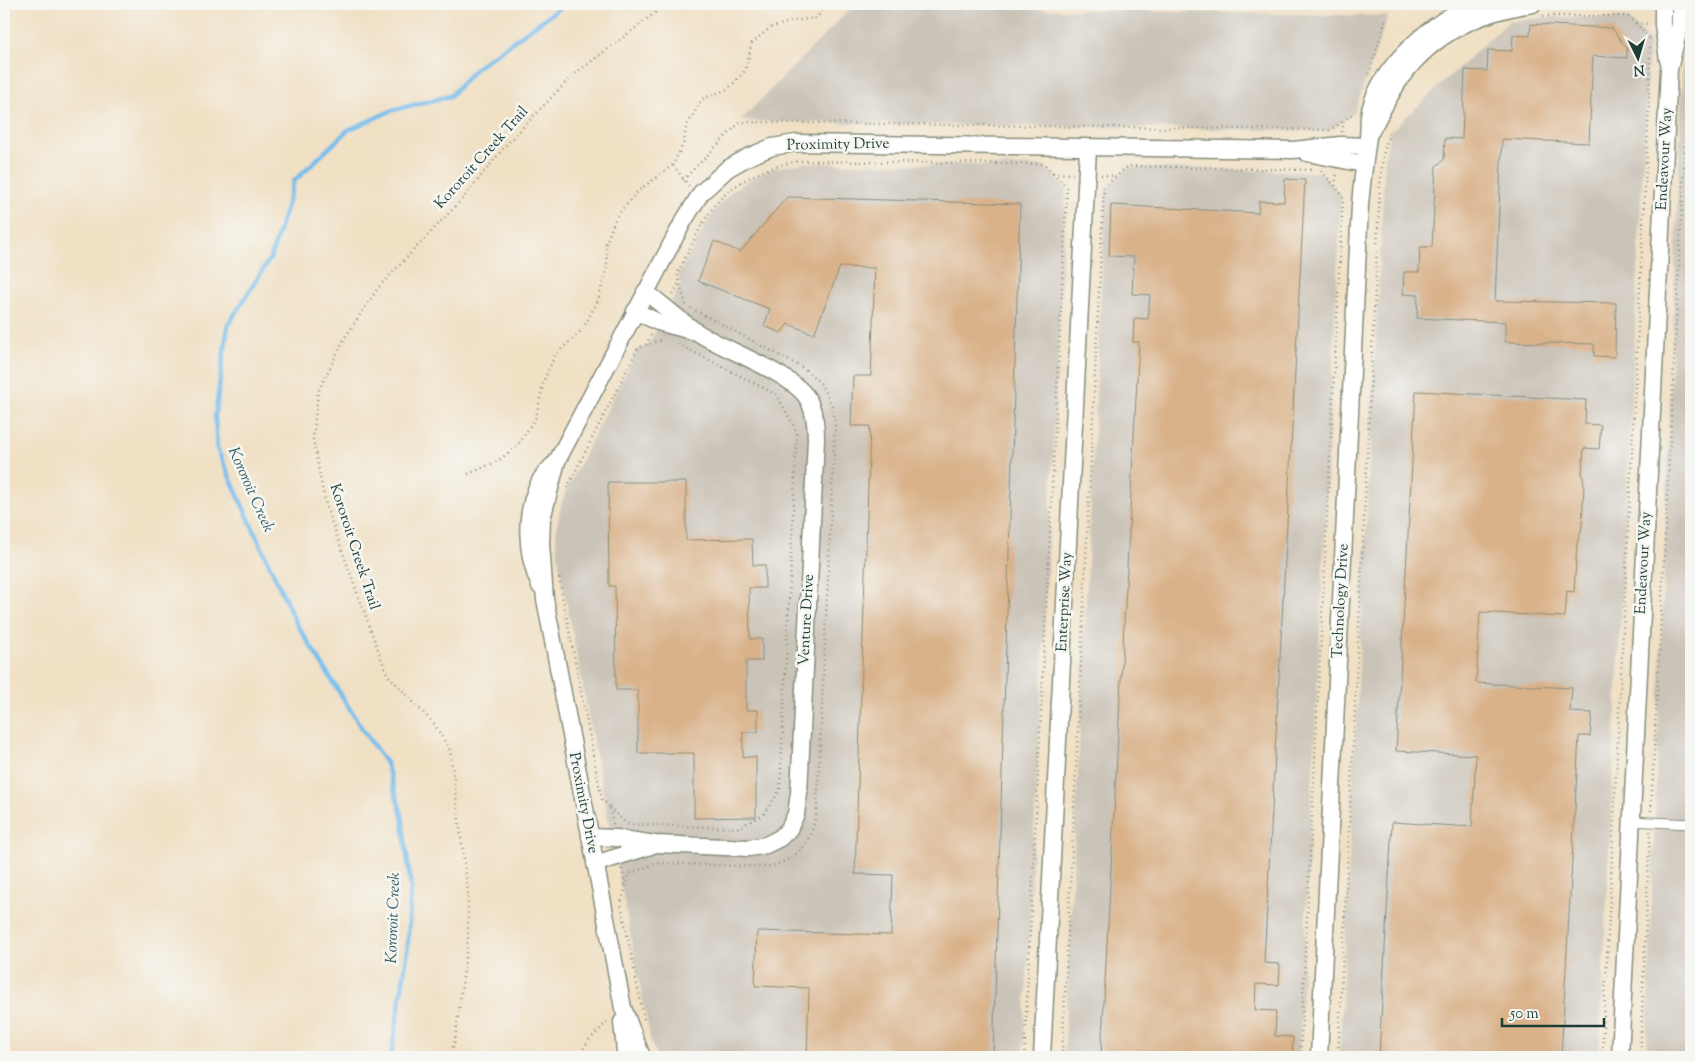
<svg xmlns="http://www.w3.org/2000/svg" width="1695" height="1061" font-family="'Sorts Mill Goudy',serif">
<rect width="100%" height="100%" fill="#f6f6f2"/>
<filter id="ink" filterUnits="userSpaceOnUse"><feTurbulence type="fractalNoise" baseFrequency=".02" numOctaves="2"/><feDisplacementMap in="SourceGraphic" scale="10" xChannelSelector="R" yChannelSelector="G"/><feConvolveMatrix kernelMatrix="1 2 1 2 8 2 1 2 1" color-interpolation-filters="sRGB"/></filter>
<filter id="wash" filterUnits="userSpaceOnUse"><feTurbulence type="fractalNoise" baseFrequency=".0096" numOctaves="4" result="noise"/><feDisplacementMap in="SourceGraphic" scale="20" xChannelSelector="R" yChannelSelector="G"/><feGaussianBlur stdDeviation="1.12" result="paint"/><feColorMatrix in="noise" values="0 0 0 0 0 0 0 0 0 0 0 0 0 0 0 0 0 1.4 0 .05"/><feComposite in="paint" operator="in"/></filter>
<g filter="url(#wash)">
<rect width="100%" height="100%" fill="#f0e0c4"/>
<g fill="#cac3b8">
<path d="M853,6L1388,16L1354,113L1329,131L740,121Z"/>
<path d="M1549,17L1628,18L1649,41L1599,1057H1339L1385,157L1390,132L1508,22Z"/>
<path d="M1684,25H1691V1057H1646Z"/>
<path d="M805,163L1045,166L1066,189L1023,1057H657L651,1042L559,563L556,538L557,525L562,502L566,491L638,349L648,346L681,284L678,275L713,212L732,191L754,177L777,167Z"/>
<path d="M1129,167L1320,172L1341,195L1299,1057H1064L1106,189Z"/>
</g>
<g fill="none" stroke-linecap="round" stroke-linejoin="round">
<path stroke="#76bded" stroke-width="4.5" d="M391,1057L407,956L411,887L402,815L386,763L364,732L295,621L217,449L215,415L228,325L271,257L294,181L348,130L393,110L450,96L476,68L565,4"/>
</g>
<g id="blocks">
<g fill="#d9b28a">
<path d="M1531,24L1612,28L1627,49V58L1593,56L1589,143L1502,139L1495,301L1616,303L1615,357L1594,356V344L1505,342V322L1417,318L1418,295L1403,294L1404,272H1419L1420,247H1432L1436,166L1444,160L1445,138L1462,139L1465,70L1487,71L1488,50L1512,51L1513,35L1530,36Z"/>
<path d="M1285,179L1305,180L1264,963L1280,964L1279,985L1256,984L1255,1010L1276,1011L1275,1036L1293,1037L1292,1057H1101L1139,342H1133L1134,318L1148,319L1150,295L1132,294L1134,257L1109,256L1111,205L1258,213L1259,201L1284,202Z"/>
<path d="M787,197L1020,204L993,1057H807L809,988L755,986L757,931L891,935L893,875L855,874L870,426H851L853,376H871L875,268L840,267L814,334L788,324L781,333L764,326L770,309L698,281L714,241L740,252Z"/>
<path d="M1416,391L1586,400L1585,424L1601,425L1599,449L1584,448L1582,472L1584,485L1582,527L1577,544L1574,592L1567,591L1565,617L1480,612L1476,683L1572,688L1570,712L1592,713L1590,736H1579L1561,1057H1379L1392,822L1472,827L1476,755L1396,751Z"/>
<path d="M608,482H686V540L752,539L753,565H765V588H749L750,639H762V661H746V710H758V732H743V757H756V817L694,818V753H638V690H616L615,586H609Z"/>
</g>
</g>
</g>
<g filter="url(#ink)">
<use href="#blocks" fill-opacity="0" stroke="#888e7c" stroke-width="1"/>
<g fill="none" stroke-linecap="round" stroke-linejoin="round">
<g stroke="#888e7c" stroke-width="11">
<path id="service" d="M1631,821L1691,824"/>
</g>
<g stroke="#888e7c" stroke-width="19">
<g id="minor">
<path d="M1663,4V25L1668,60"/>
<path d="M1371,131C1381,112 1391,92 1403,75C1436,31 1481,11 1533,4"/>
<path d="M1307,153L1364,164"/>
<path d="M635,311L658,322L692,331"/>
<path d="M540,586C526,554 523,514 540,481C542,476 548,471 552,466"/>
<path d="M590,837L616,838L655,844L749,848L766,845L780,838L789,829L796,814L799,793L816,439C816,425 815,414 809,401C795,374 727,351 700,334C682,323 663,304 645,292"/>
<path d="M595,864L651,846"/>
<path d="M622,1022L625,1051L627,1057"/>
<path d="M642,1057L623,1008L545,599L541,543L542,519L557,461L683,222L701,193L727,169L748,157L772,147L796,143L1293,150L1341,145L1366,146"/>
<path d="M1042,1057L1088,148"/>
<path d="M1319,1057L1360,205C1362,182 1365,159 1368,137C1369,128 1368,118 1370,110C1381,65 1434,20 1475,4"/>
<path d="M1620,1057L1669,69L1680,25V4"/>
</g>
</g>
<g stroke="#888e7c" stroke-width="2.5" stroke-dasharray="1 4" stroke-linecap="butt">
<path d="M1543,16H1627L1636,23L1650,24"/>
<path d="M1636,23L1650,39"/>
<path d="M1369,74L1386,20"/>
<path d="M1342,132L1344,121L1354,113"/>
<path d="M1321,171L1335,186"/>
<path d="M1101,175L1116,176"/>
<path d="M683,180L740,122L1330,130L1344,121"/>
<path d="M689,186L673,165L684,142L686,127L702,99L728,89L745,71L752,43L770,28L792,21L816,18L828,4"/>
<path d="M673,294L679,283"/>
<path d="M686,305L677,274C689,252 699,226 714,206C735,180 767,167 799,161L1045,164L1053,173"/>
<path d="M651,335L646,345L664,339"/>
<path d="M468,474L498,461L518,445L536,417L544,380L555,355L583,329L598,300L607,268L606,243L616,217L638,191L673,165"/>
<path d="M567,488L638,348L646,345"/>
<path d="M559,578L602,800L610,807"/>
<path d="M1651,811L1690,50"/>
<path d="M613,824L610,808L627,824L737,828L763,815L780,790L797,432L777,395L678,344"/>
<path d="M622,869L625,885"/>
<path d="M644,1019L621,904L629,874L656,863L766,867C800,860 812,842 817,809L835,426L832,406L821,384L805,369L691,308"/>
<path d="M450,1057L455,1040L468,938V891L450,750L434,724L387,674L374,639L327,509L320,477L313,439L318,392L344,339L378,288L465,196L506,145L572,76L667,4"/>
<path d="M578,1057L589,1040L607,1022"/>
<path d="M1024,1057L1067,188L1053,173L1073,174"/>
<path d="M1062,1057L1104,187L1128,166L1311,170"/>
<path d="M1300,1057L1343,196L1335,186L1337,172"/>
<path d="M1338,1057L1380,186L1383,157L1389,132"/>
<path d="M1602,1057L1649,106L1650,47"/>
<path d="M1640,1057L1650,831"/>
</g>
<use href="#service" stroke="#fff" stroke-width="9"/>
<use href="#minor" stroke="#fff" stroke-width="16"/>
</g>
</g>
<g text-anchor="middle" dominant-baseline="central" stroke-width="5" stroke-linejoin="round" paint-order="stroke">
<g font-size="15" fill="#1f3d34" stroke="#f6f6f2">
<text transform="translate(838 145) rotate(-1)">Proximity Drive</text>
<text transform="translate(482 158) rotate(-48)">Kororoit Creek Trail</text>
<text transform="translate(1665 159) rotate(-87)">Endeavour Way</text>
<text transform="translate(354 547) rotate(72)">Kororoit Creek Trail</text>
<text transform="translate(1644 563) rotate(-87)">Endeavour Way</text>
<text transform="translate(1341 601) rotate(-87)">Technology Drive</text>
<text transform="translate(1065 602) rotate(-87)">Enterprise Way</text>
<text transform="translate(807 620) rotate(-87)">Venture Drive</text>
<text transform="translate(583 803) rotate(79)">Proximity Drive</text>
</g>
<g font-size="16" font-style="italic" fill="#355d62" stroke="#f6f6f2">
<text transform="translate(250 490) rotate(66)">Kororoit Creek</text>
<text transform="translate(394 918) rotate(-88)">Kororoit Creek</text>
</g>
</g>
<rect width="1695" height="1061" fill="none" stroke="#f6f6f2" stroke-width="20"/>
<g transform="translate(1638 58) rotate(175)" stroke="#f6f6f2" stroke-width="4" paint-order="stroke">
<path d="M0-4L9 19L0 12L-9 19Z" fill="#1f3d34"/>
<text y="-8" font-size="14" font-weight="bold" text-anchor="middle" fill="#1f3d34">N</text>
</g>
<path d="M1502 1018v8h102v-8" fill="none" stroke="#1f3d34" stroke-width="2.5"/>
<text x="1510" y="1018" font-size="15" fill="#1f3d34" stroke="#f6f6f2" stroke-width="4" paint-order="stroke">50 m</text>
</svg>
